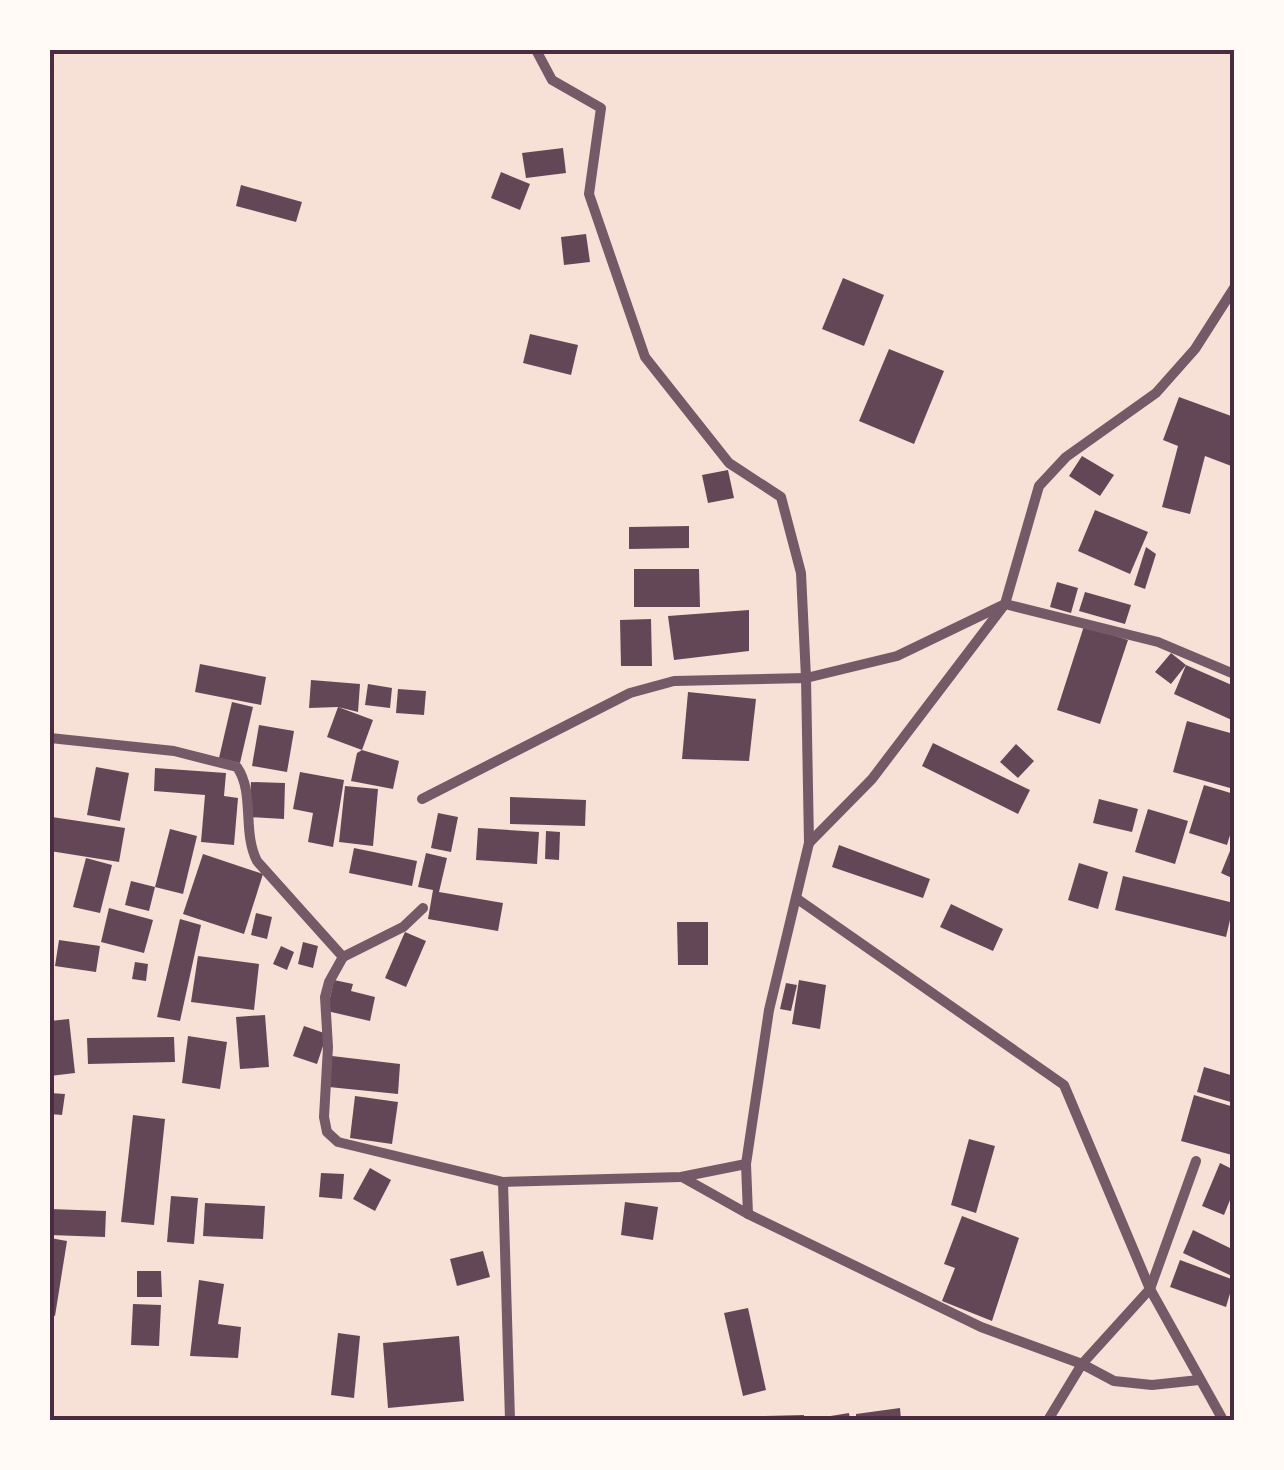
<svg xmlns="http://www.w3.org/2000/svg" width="1284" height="1470" font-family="'Fira Sans',sans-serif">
<rect width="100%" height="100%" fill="#f7e1d7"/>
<g fill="#644757">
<path d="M563,148L566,173L526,178L522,153Z"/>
<path d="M501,172L530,184L520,210L491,198Z"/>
<path d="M241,185L302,202L296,222L236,206Z"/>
<path d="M586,234L590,262L564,265L561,237Z"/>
<path d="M843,278L884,295L864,346L822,329Z"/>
<path d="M530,334L578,345L571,375L523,363Z"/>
<path d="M889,349L944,371L914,444L859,421Z"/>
<path d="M1179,397L1234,417V467L1205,456L1190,514L1162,507L1178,446L1163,440Z"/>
<path d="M1082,456L1114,475L1100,496L1069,476Z"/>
<path d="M728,470L734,498L708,503L702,475Z"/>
<path d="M1095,510L1148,532L1130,574L1078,551Z"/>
<path d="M689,526V548L629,549V527Z"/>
<path d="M1146,547L1156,554L1145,589L1134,585Z"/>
<path d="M634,569H699L700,607H634Z"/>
<path d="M1057,582L1078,588L1071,613L1050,607Z"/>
<path d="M1085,592L1131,605L1125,624L1079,611Z"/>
<path d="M749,610V651L674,660L668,616Z"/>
<path d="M651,619L652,666H621L620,620Z"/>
<path d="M1084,626L1128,640L1100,724L1057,710Z"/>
<path d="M1171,653L1186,665L1234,686V721L1174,694L1186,665L1171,684L1155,672Z"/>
<path d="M200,664L266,677L261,705L195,692Z"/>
<path d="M311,680L360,684L358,712L338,707L373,720L362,750L327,737L338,707L309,708Z"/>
<path d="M368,684L392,688L390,708L365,705Z"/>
<path d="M398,689L426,691L424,715L396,713Z"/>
<path d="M688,692L756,699L749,761L682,759Z"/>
<path d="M232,702L253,707L240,763L219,758Z"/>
<path d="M1187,721L1234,734L1230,788L1173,772Z"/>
<path d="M259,725L294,731L287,772L252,766Z"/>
<path d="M933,743L1030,790L1018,814L922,766Z"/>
<path d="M1016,744L1034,761L1018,778L1000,762Z"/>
<path d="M362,750L399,761L393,789L351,781L357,753Z"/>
<path d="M96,767L129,773L120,821L87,815Z"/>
<path d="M155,768L226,773L224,796L238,798L234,845L201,842L205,795L154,791Z"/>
<path d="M300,772L344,780L333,847L308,842L313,813L293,809Z"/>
<path d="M251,782L285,783L284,819L249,817Z"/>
<path d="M1204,785L1234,794V822L1227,845L1189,833Z"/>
<path d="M345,786L378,789L373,846L339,842Z"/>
<path d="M510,797L586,800L585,826L510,824Z"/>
<path d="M1099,799L1138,809L1132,832L1093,823Z"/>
<path d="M1148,809L1188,821L1175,864L1135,852Z"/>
<path d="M438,813L458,817L451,852L431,848Z"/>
<path d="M52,817L125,828L119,862L50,851Z"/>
<path d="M478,828L539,832L537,864L476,860Z"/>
<path d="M170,829L197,836L183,894L155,887Z"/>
<path d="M546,831L560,832L559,860L545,859Z"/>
<path d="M1234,841V879L1221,873Z"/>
<path d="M839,845L930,879L923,898L832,867Z"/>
<path d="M354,848L417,861L412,886L349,873Z"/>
<path d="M426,853L447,858L439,892L503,903L498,931L428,919L433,890L418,887Z"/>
<path d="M203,854L263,874L244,934L183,914Z"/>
<path d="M86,858L112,865L100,913L73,907Z"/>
<path d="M1079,863L1108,872L1098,909L1068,900Z"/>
<path d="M1123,876L1234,903L1226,937L1115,910Z"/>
<path d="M131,881L155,887L149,911L125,905Z"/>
<path d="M951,904L1003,929L993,951L940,927Z"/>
<path d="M109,908L153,920L144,953L101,942Z"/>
<path d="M256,913L272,917L267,939L251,935Z"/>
<path d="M180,919L201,925L180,1021L157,1017Z"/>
<path d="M677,922H708V965H678Z"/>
<path d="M405,932L426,941L406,987L385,978Z"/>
<path d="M59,940L100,946L96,972L55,966Z"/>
<path d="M303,942L318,946L313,968L298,964Z"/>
<path d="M281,946L294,952L287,970L273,964Z"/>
<path d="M198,956L259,964L254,1010L191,1002Z"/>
<path d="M135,962L148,964L146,981L132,979Z"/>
<path d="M334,980L353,984L351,991L375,997L370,1021L327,1011Z"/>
<path d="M799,980L826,985L820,1029L792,1024Z"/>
<path d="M786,983L797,985L791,1011L780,1009Z"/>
<path d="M265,1015L269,1067L240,1069L236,1017Z"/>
<path d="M69,1019L75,1073L50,1076V1021Z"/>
<path d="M304,1026L327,1034L317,1064L293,1056Z"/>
<path d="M188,1036L227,1042L220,1089L182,1083Z"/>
<path d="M174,1037L175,1062L88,1064L87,1038Z"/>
<path d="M332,1056L400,1064L398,1094L329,1087Z"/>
<path d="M1204,1067L1234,1076V1103L1197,1092Z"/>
<path d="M50,1093L65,1094L62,1115L50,1114Z"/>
<path d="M1194,1095L1234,1107L1232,1155L1181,1141Z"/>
<path d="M355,1096L398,1102L392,1144L350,1138Z"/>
<path d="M133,1115L165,1119L154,1225L121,1222Z"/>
<path d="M969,1139L995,1146L976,1213L951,1205Z"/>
<path d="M1220,1163L1234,1170V1190L1224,1215L1202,1206Z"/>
<path d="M370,1168L391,1180L375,1211L353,1199Z"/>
<path d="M321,1173L344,1174L342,1199L319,1197Z"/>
<path d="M171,1196L198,1198L194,1244L167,1242Z"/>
<path d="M625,1202L658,1207L653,1240L621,1235Z"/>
<path d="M205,1203L265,1206L263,1239L203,1236Z"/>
<path d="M50,1209L106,1211L105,1237L50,1235Z"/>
<path d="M962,1216L1019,1238L992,1321L942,1301L955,1268L944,1264Z"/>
<path d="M1193,1230L1234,1250V1277L1183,1253Z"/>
<path d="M50,1238L67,1241L55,1316L50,1315Z"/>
<path d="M483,1251L490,1277L457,1286L450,1259Z"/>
<path d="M1180,1260L1234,1280L1226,1307L1170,1287Z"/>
<path d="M137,1271H161L162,1297H137Z"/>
<path d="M199,1280L224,1284L218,1324L241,1327L238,1358L190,1356Z"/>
<path d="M133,1304L161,1305L159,1346L131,1345Z"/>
<path d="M748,1308L766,1390L743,1396L724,1313Z"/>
<path d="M338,1333L360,1336L354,1398L331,1395Z"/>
<path d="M459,1336L464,1401L388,1408L383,1343Z"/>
<path d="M900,1408L901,1420H856V1414Z"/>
<path d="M849,1413L850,1420H818V1418Z"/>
<path d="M804,1415V1420H764V1416Z"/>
</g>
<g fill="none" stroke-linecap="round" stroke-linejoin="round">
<g stroke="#755966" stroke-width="10">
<path d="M536,50L552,80L601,108L589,194L645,357L729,463L781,497L801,573L806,678L897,656L1005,604L1039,486L1066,457L1156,393L1195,349L1234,288"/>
<path d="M50,738L174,751L237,767C255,793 242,832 257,861L343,957"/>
<path d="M422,799L630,693L674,681L806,678L809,843L769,1010L746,1164L681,1177L503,1182L338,1142L327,1132L324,1117L328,1047L325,997L329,982L343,957L403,927L423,908"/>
<path d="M809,843L872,779L1005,604L1158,642L1234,674"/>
<path d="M796,898L1064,1085L1150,1289L1223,1420"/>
<path d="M682,1177L748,1214L746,1164"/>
<path d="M503,1182L510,1420"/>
<path d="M748,1214L981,1327L1082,1364L1114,1381L1152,1385L1199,1380"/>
<path d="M1048,1420L1082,1364L1150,1289L1196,1161"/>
</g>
</g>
<rect width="1284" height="1470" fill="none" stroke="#fffaf5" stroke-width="105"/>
<rect x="52" y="52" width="1180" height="1366" fill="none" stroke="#4a2c40" stroke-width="4"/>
</svg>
